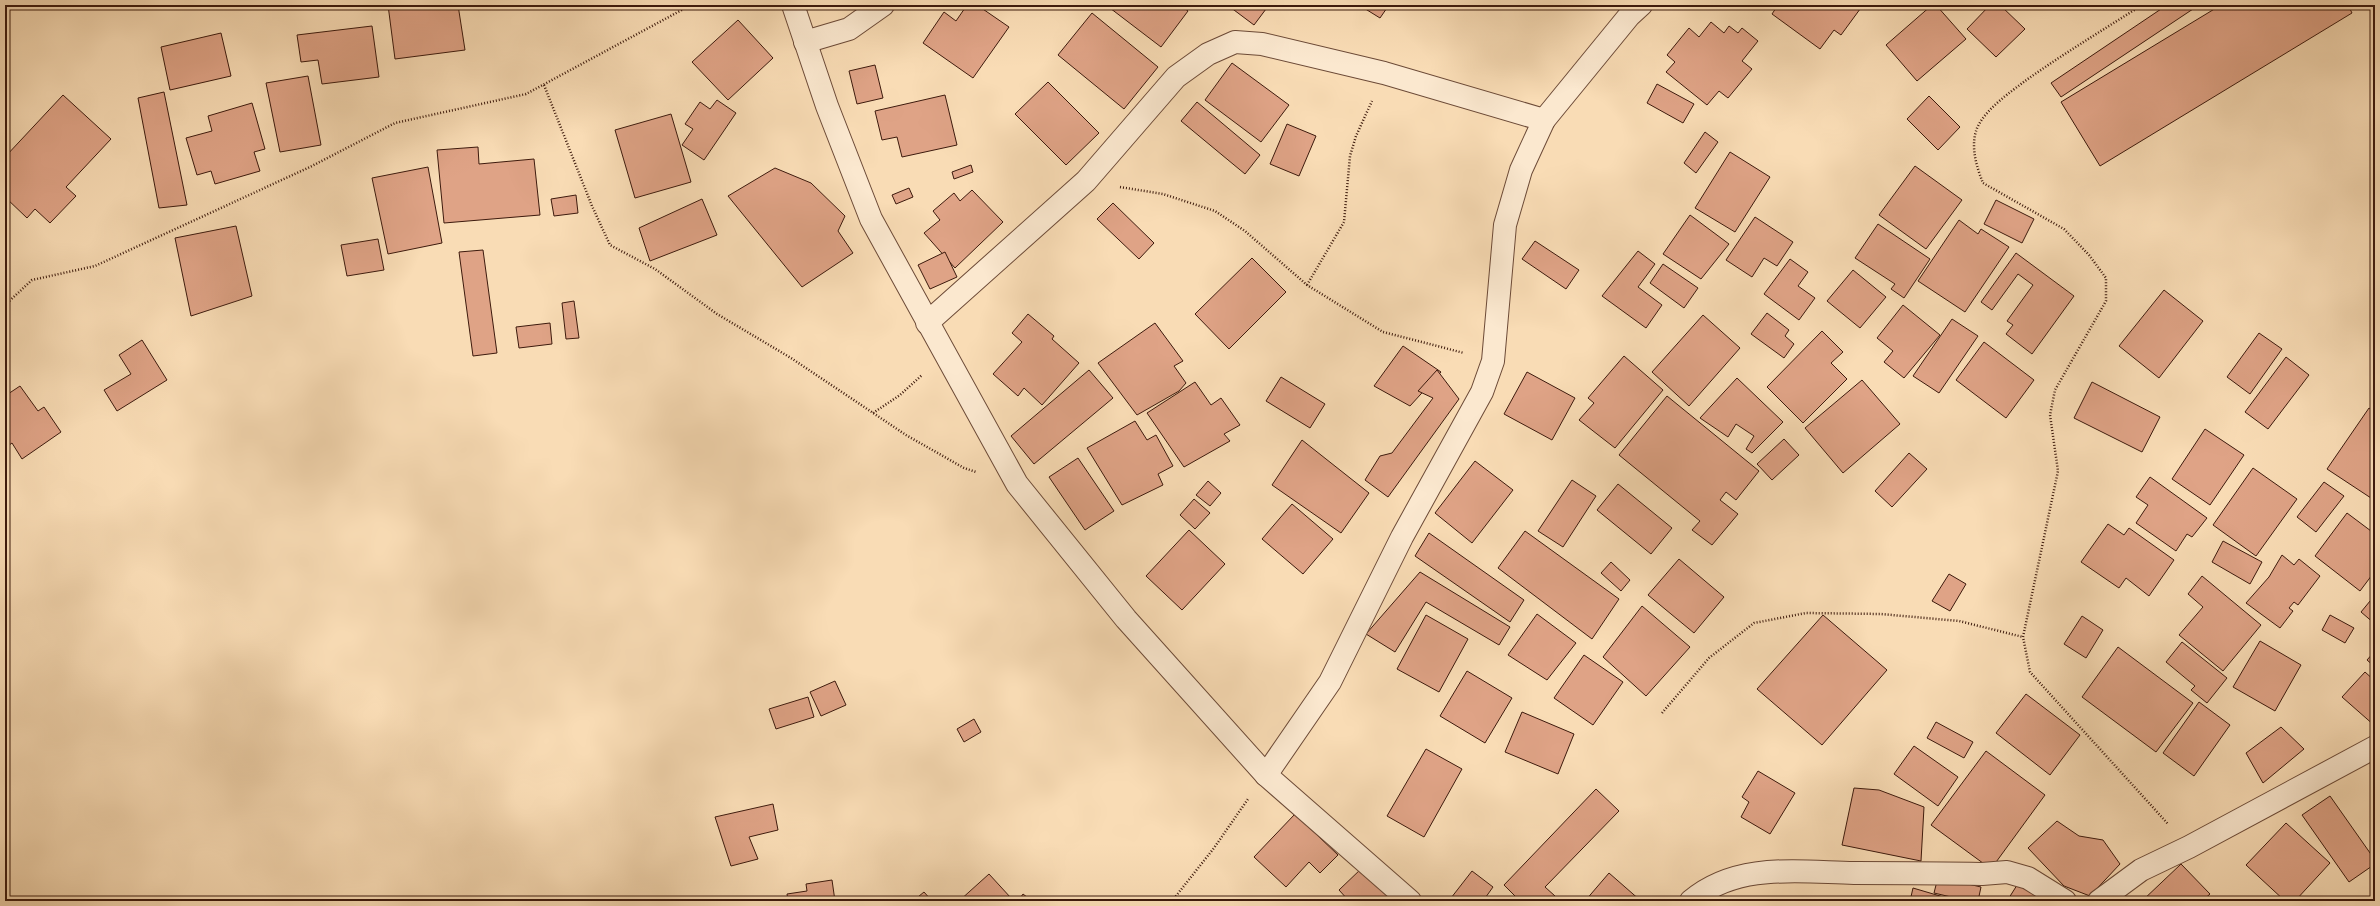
<svg xmlns="http://www.w3.org/2000/svg" width="2380" height="906" font-family="'Sorts Mill Goudy',serif">
<rect width="100%" height="100%" fill="#f9dcb5"/>
<filter id="stains"><feTurbulence type="fractalNoise" baseFrequency=".005" numOctaves="4"/><feColorMatrix values="0 0 0 0 .2 0 0 0 0 .09 0 0 0 0 .02 0 0 0 .5 -.17"/></filter>
<radialGradient id="worn" r=".72"><stop offset=".6" stop-color="#630" stop-opacity="0"/><stop offset="1" stop-color="#630" stop-opacity=".3"/></radialGradient>
<g fill="#dfa386" stroke="#3d1a0d">
<path d="M388,5H458L465,50L395,59Z"/>
<path d="M967,5H977L1009,27L973,78L923,43L944,12L956,21Z"/>
<path d="M1106,5H1180L1188,11L1161,47Z"/>
<path d="M1231,5H1269L1254,25L1230,7Z"/>
<path d="M1359,5H1389L1380,18Z"/>
<path d="M1778,5H1863L1841,35L1834,30L1820,49L1772,14Z"/>
<path d="M1932,5H1936L1966,39L1917,81L1886,45Z"/>
<path d="M1990,5H2000L2025,29L1996,57L1967,29Z"/>
<path d="M2167,5H2199L2061,97L2051,83Z"/>
<path d="M2221,5H2348L2352,13L2100,166L2061,102Z"/>
<path d="M1092,13L1158,67L1124,109L1058,55Z"/>
<path d="M738,20L773,58L728,100L692,62Z"/>
<path d="M1711,22L1724,33L1729,26L1738,33L1742,28L1758,41L1742,61L1752,69L1728,98L1719,91L1707,105L1666,72L1675,62L1667,55L1689,28L1699,37Z"/>
<path d="M372,26L379,77L322,84L318,60L301,62L297,35Z"/>
<path d="M221,33L231,76L170,90L161,47Z"/>
<path d="M1232,63L1289,105L1261,142L1205,100Z"/>
<path d="M875,65L883,98L857,104L849,71Z"/>
<path d="M308,76L321,145L280,152L266,83Z"/>
<path d="M1048,82L1099,133L1066,165L1015,114Z"/>
<path d="M1657,84L1694,104L1683,123L1647,103Z"/>
<path d="M164,92L187,205L159,208L138,98Z"/>
<path d="M63,95L111,139L66,187L76,196L50,223L35,209L27,218L5,197V157Z"/>
<path d="M945,95L957,145L902,157L897,137L882,140L875,111Z"/>
<path d="M1929,96L1960,127L1938,150L1907,119Z"/>
<path d="M717,100L736,113L704,160L682,145L693,129L685,124L700,102L710,109Z"/>
<path d="M1197,102L1260,155L1245,174L1181,121Z"/>
<path d="M252,103L265,149L254,152L260,171L215,184L211,171L197,175L186,138L212,131L208,116Z"/>
<path d="M671,114L691,182L635,198L615,130Z"/>
<path d="M1287,124L1316,136L1299,176L1270,164Z"/>
<path d="M1705,132L1718,142L1696,173L1684,163Z"/>
<path d="M478,147L479,164L534,159L540,215L444,223L437,150Z"/>
<path d="M1730,152L1770,177L1735,232L1695,208Z"/>
<path d="M971,165L973,172L954,179L952,172Z"/>
<path d="M1915,166L1962,200L1926,249L1879,215Z"/>
<path d="M428,167L442,243L388,254L372,178Z"/>
<path d="M775,168L811,183L845,216L838,231L853,253L802,287L728,196Z"/>
<path d="M909,188L913,197L896,204L892,195Z"/>
<path d="M972,190L1003,222L955,268L924,233L940,220L933,211L954,193L960,201Z"/>
<path d="M576,195L578,213L554,216L551,199Z"/>
<path d="M702,199L717,235L650,261L639,228Z"/>
<path d="M1996,200L2034,219L2022,243L1984,224Z"/>
<path d="M1113,203L1154,243L1139,259L1097,219Z"/>
<path d="M1690,215L1729,244L1701,279L1663,254Z"/>
<path d="M1755,217L1793,242L1777,266L1764,258L1752,277L1726,260Z"/>
<path d="M1959,220L1978,234L1981,229L2009,247L1965,312L1918,281Z"/>
<path d="M1878,224L1930,259L1904,298L1891,289L1895,284L1855,258Z"/>
<path d="M236,226L252,296L191,316L175,238Z"/>
<path d="M378,239L384,270L347,276L341,245Z"/>
<path d="M1535,241L1579,270L1566,289L1522,259Z"/>
<path d="M483,250L497,353L473,356L459,252Z"/>
<path d="M1638,251L1655,264L1638,287L1662,305L1646,328L1602,296Z"/>
<path d="M945,252L957,277L930,289L918,265Z"/>
<path d="M2016,253L2074,296L2032,354L2006,334L2013,325L2007,321L2033,285L2018,274L1992,310L1981,302Z"/>
<path d="M1252,258L1286,292L1229,349L1195,314Z"/>
<path d="M1790,259L1808,272L1798,286L1815,298L1799,320L1764,294Z"/>
<path d="M1663,264L1698,288L1684,308L1650,283Z"/>
<path d="M1853,270L1886,297L1860,328L1827,301Z"/>
<path d="M2164,290L2203,321L2159,378L2119,346Z"/>
<path d="M574,301L579,338L566,339L562,303Z"/>
<path d="M1903,305L1940,335L1904,378L1884,362L1893,351L1877,338Z"/>
<path d="M1767,313L1789,330L1785,336L1794,344L1784,358L1751,334Z"/>
<path d="M1028,314L1054,336L1052,339L1079,363L1042,405L1024,388L1018,396L993,374L1022,342L1012,333Z"/>
<path d="M1703,315L1740,348L1689,406L1652,372Z"/>
<path d="M1952,319L1978,336L1939,393L1913,376Z"/>
<path d="M550,323L552,344L519,348L516,327Z"/>
<path d="M1155,323L1183,361L1174,366L1186,383L1179,391L1137,415L1098,363Z"/>
<path d="M1822,331L1843,352L1831,363L1847,379L1803,423L1767,387Z"/>
<path d="M2259,333L2282,349L2250,394L2227,377Z"/>
<path d="M142,340L167,380L117,411L104,390L131,374L119,355Z"/>
<path d="M1984,342L2034,380L2006,418L1956,380Z"/>
<path d="M1403,346L1441,372L1410,406L1374,386Z"/>
<path d="M1624,356L1663,390L1615,448L1579,420L1594,403L1588,398Z"/>
<path d="M2286,357L2309,375L2268,429L2245,412Z"/>
<path d="M1089,370L1113,398L1034,464L1011,436Z"/>
<path d="M1437,370L1459,399L1388,497L1365,480L1380,456L1392,453L1433,398L1418,391Z"/>
<path d="M1527,372L1575,398L1552,440L1504,414Z"/>
<path d="M1281,377L1325,404L1310,428L1266,401Z"/>
<path d="M1737,378L1783,422L1752,453L1746,449L1754,436L1736,424L1728,437L1700,418Z"/>
<path d="M1862,380L1900,424L1843,473L1805,428Z"/>
<path d="M1195,382L1211,405L1221,398L1240,425L1224,434L1230,441L1184,467L1147,413Z"/>
<path d="M2092,382L2160,417L2142,452L2074,418Z"/>
<path d="M20,386L38,411L44,407L61,432L22,459L12,443L5,448V396Z"/>
<path d="M1667,396L1759,471L1736,500L1726,492L1720,500L1738,514L1712,545L1692,530L1700,521L1619,455Z"/>
<path d="M2369,408L2375,412L2374,500L2327,469Z"/>
<path d="M1135,421L1147,440L1156,435L1173,466L1158,474L1163,485L1122,505L1087,448Z"/>
<path d="M2205,429L2244,455L2210,505L2172,479Z"/>
<path d="M1784,439L1799,455L1772,480L1757,464Z"/>
<path d="M1302,440L1369,493L1341,533L1272,485Z"/>
<path d="M1909,453L1927,469L1892,507L1875,491Z"/>
<path d="M1078,458L1114,511L1085,530L1049,477Z"/>
<path d="M1475,461L1513,490L1472,543L1435,513Z"/>
<path d="M2253,468L2297,499L2256,556L2213,525Z"/>
<path d="M2150,477L2207,518L2192,537L2187,534L2176,551L2136,523L2148,505L2136,497Z"/>
<path d="M1572,480L1596,496L1563,547L1538,531Z"/>
<path d="M1208,481L1221,493L1210,506L1196,495Z"/>
<path d="M2324,482L2344,496L2316,532L2297,517Z"/>
<path d="M1618,484L1672,528L1651,554L1597,510Z"/>
<path d="M1194,499L1210,513L1195,529L1180,515Z"/>
<path d="M1292,504L1333,539L1303,574L1262,539Z"/>
<path d="M2347,513L2375,534V571L2360,591L2315,556Z"/>
<path d="M2108,524L2124,535L2129,528L2174,560L2149,596L2126,578L2119,588L2081,562Z"/>
<path d="M1189,530L1225,564L1182,610L1146,576Z"/>
<path d="M1525,531L1619,599L1592,639L1498,568Z"/>
<path d="M1429,533L1524,600L1510,622L1415,556Z"/>
<path d="M2223,541L2262,562L2250,584L2212,562Z"/>
<path d="M2282,555L2294,565L2299,559L2320,576L2298,605L2294,602L2289,608L2293,611L2280,628L2246,603L2269,577Z"/>
<path d="M1679,559L1724,597L1694,633L1648,595Z"/>
<path d="M1611,562L1630,580L1621,591L1601,573Z"/>
<path d="M1420,572L1510,627L1499,645L1426,602L1395,652L1366,634Z"/>
<path d="M1949,574L1966,584L1950,611L1932,601Z"/>
<path d="M2202,576L2261,625L2223,671L2179,635L2203,607L2188,594Z"/>
<path d="M2375,595V624L2361,612Z"/>
<path d="M1642,606L1690,647L1646,696L1603,657Z"/>
<path d="M1537,614L1576,643L1547,680L1508,655Z"/>
<path d="M1426,615L1468,639L1439,692L1397,669Z"/>
<path d="M1823,615L1887,670L1822,745L1757,689Z"/>
<path d="M2330,615L2354,628L2345,643L2322,630Z"/>
<path d="M2082,616L2103,630L2086,658L2064,644Z"/>
<path d="M2260,641L2301,665L2275,711L2233,687Z"/>
<path d="M2182,642L2227,678L2207,703L2191,690L2195,686L2166,662Z"/>
<path d="M2118,647L2193,703L2156,752L2082,697Z"/>
<path d="M2375,651V667L2367,660Z"/>
<path d="M1584,655L1623,682L1593,725L1554,698Z"/>
<path d="M1467,671L1512,698L1485,743L1440,716Z"/>
<path d="M2365,672L2375,681V726L2342,697Z"/>
<path d="M835,681L846,705L821,716L810,692Z"/>
<path d="M2026,694L2080,735L2050,775L1996,733Z"/>
<path d="M808,697L814,717L776,729L769,709Z"/>
<path d="M2199,702L2230,725L2194,776L2163,753Z"/>
<path d="M1522,712L1574,734L1558,774L1505,752Z"/>
<path d="M974,719L981,732L964,742L957,729Z"/>
<path d="M1936,722L1973,742L1964,758L1927,738Z"/>
<path d="M2281,727L2304,749L2263,783L2246,753Z"/>
<path d="M1914,746L1958,777L1938,806L1894,774Z"/>
<path d="M1426,749L1462,769L1424,837L1387,816Z"/>
<path d="M1986,751L2045,795L1991,869L1931,825Z"/>
<path d="M1758,771L1795,793L1770,834L1741,817L1749,802L1742,797Z"/>
<path d="M1854,788L1879,790L1924,807L1921,861L1842,845Z"/>
<path d="M1596,789L1619,811L1545,887L1555,896L1549,901H1520L1504,885Z"/>
<path d="M2330,796L2375,860V864L2349,882L2302,815Z"/>
<path d="M773,804L778,830L749,837L758,859L731,866L715,817Z"/>
<path d="M1295,814L1338,855L1320,873L1309,862L1286,887L1254,857Z"/>
<path d="M2057,821L2079,836L2103,840L2120,864L2090,896L2064,886L2028,848Z"/>
<path d="M2286,823L2330,863L2295,901H2285L2246,865Z"/>
<path d="M2181,864L2210,894L2202,901H2142Z"/>
<path d="M1362,868L1393,901H1349L1339,890Z"/>
<path d="M1472,871L1493,887L1483,901H1455L1451,898Z"/>
<path d="M1609,873L1641,901H1585Z"/>
<path d="M989,874L1011,898L1008,901H959Z"/>
<path d="M1938,877L1981,887L1978,901H1968L1934,893Z"/>
<path d="M832,880L835,901H788L787,894L807,891L806,884Z"/>
<path d="M2019,882L2049,901H2007Z"/>
<path d="M1913,888L1957,901H1910Z"/>
<path d="M924,892L932,901H913Z"/>
<path d="M1023,894L1032,901H1018Z"/>
</g>
<g fill="none" stroke-linecap="round" stroke-linejoin="round">
<g stroke="#6c4a37" stroke-width="24">
<g id="minor">
<path d="M793,5L827,106L871,219L1017,484L1126,619L1266,775L1410,901"/>
<path d="M805,42L849,29L883,5"/>
<path d="M927,323L1086,181L1176,77L1208,54L1235,42L1262,44L1384,73L1544,120"/>
<path d="M1266,775L1330,682L1402,537L1482,392L1493,361L1505,225L1521,170L1544,120L1629,16L1641,5"/>
<path d="M1691,901C1737,862 1799,872 1854,873C1897,873 1939,873 1982,874L2007,872L2028,878L2065,901"/>
<path d="M2099,901L2141,870L2189,847L2375,747"/>
</g>
</g>
<g stroke="#3d1a0d" stroke-width="2.5" stroke-dasharray="1 2" stroke-linecap="butt">
<path d="M2142,5C2103,30 2063,54 2025,81C2009,93 1989,107 1979,124C1969,142 1976,166 1983,183L2064,229L2089,255L2106,278V301L2055,390L2050,415L2058,471L2023,637L2030,672L2168,824"/>
<path d="M544,85L592,206L610,245L655,269L717,314L791,358L906,435L964,468L976,472"/>
<path d="M1120,187L1163,194L1215,211L1245,231L1307,285L1383,332L1464,353"/>
<path d="M1307,285L1344,222L1350,156L1356,136L1372,101"/>
<path d="M5,305L32,280L95,266L310,167L395,123L526,94L691,5"/>
<path d="M873,413L900,395L922,375"/>
<path d="M1662,713L1709,658L1754,623L1806,613L1881,614L1959,621L2023,637"/>
<path d="M1172,901L1214,848L1248,799"/>
</g>
<use href="#minor" stroke="#fbe8cf" stroke-width="22"/>
</g>
<rect width="2380" height="906" fill="none" stroke="#f9dcb5" stroke-width="20"/>
<rect x="6" y="6" width="2368" height="894" fill="none" stroke="#3d1a0d" stroke-width="2"/>
<rect x="10" y="10" width="2360" height="886" fill="none" stroke="#3d1a0d"/>
<rect width="100%" height="100%" filter="url(#stains)"/>
<rect width="100%" height="100%" fill="url(#worn)"/>
</svg>
